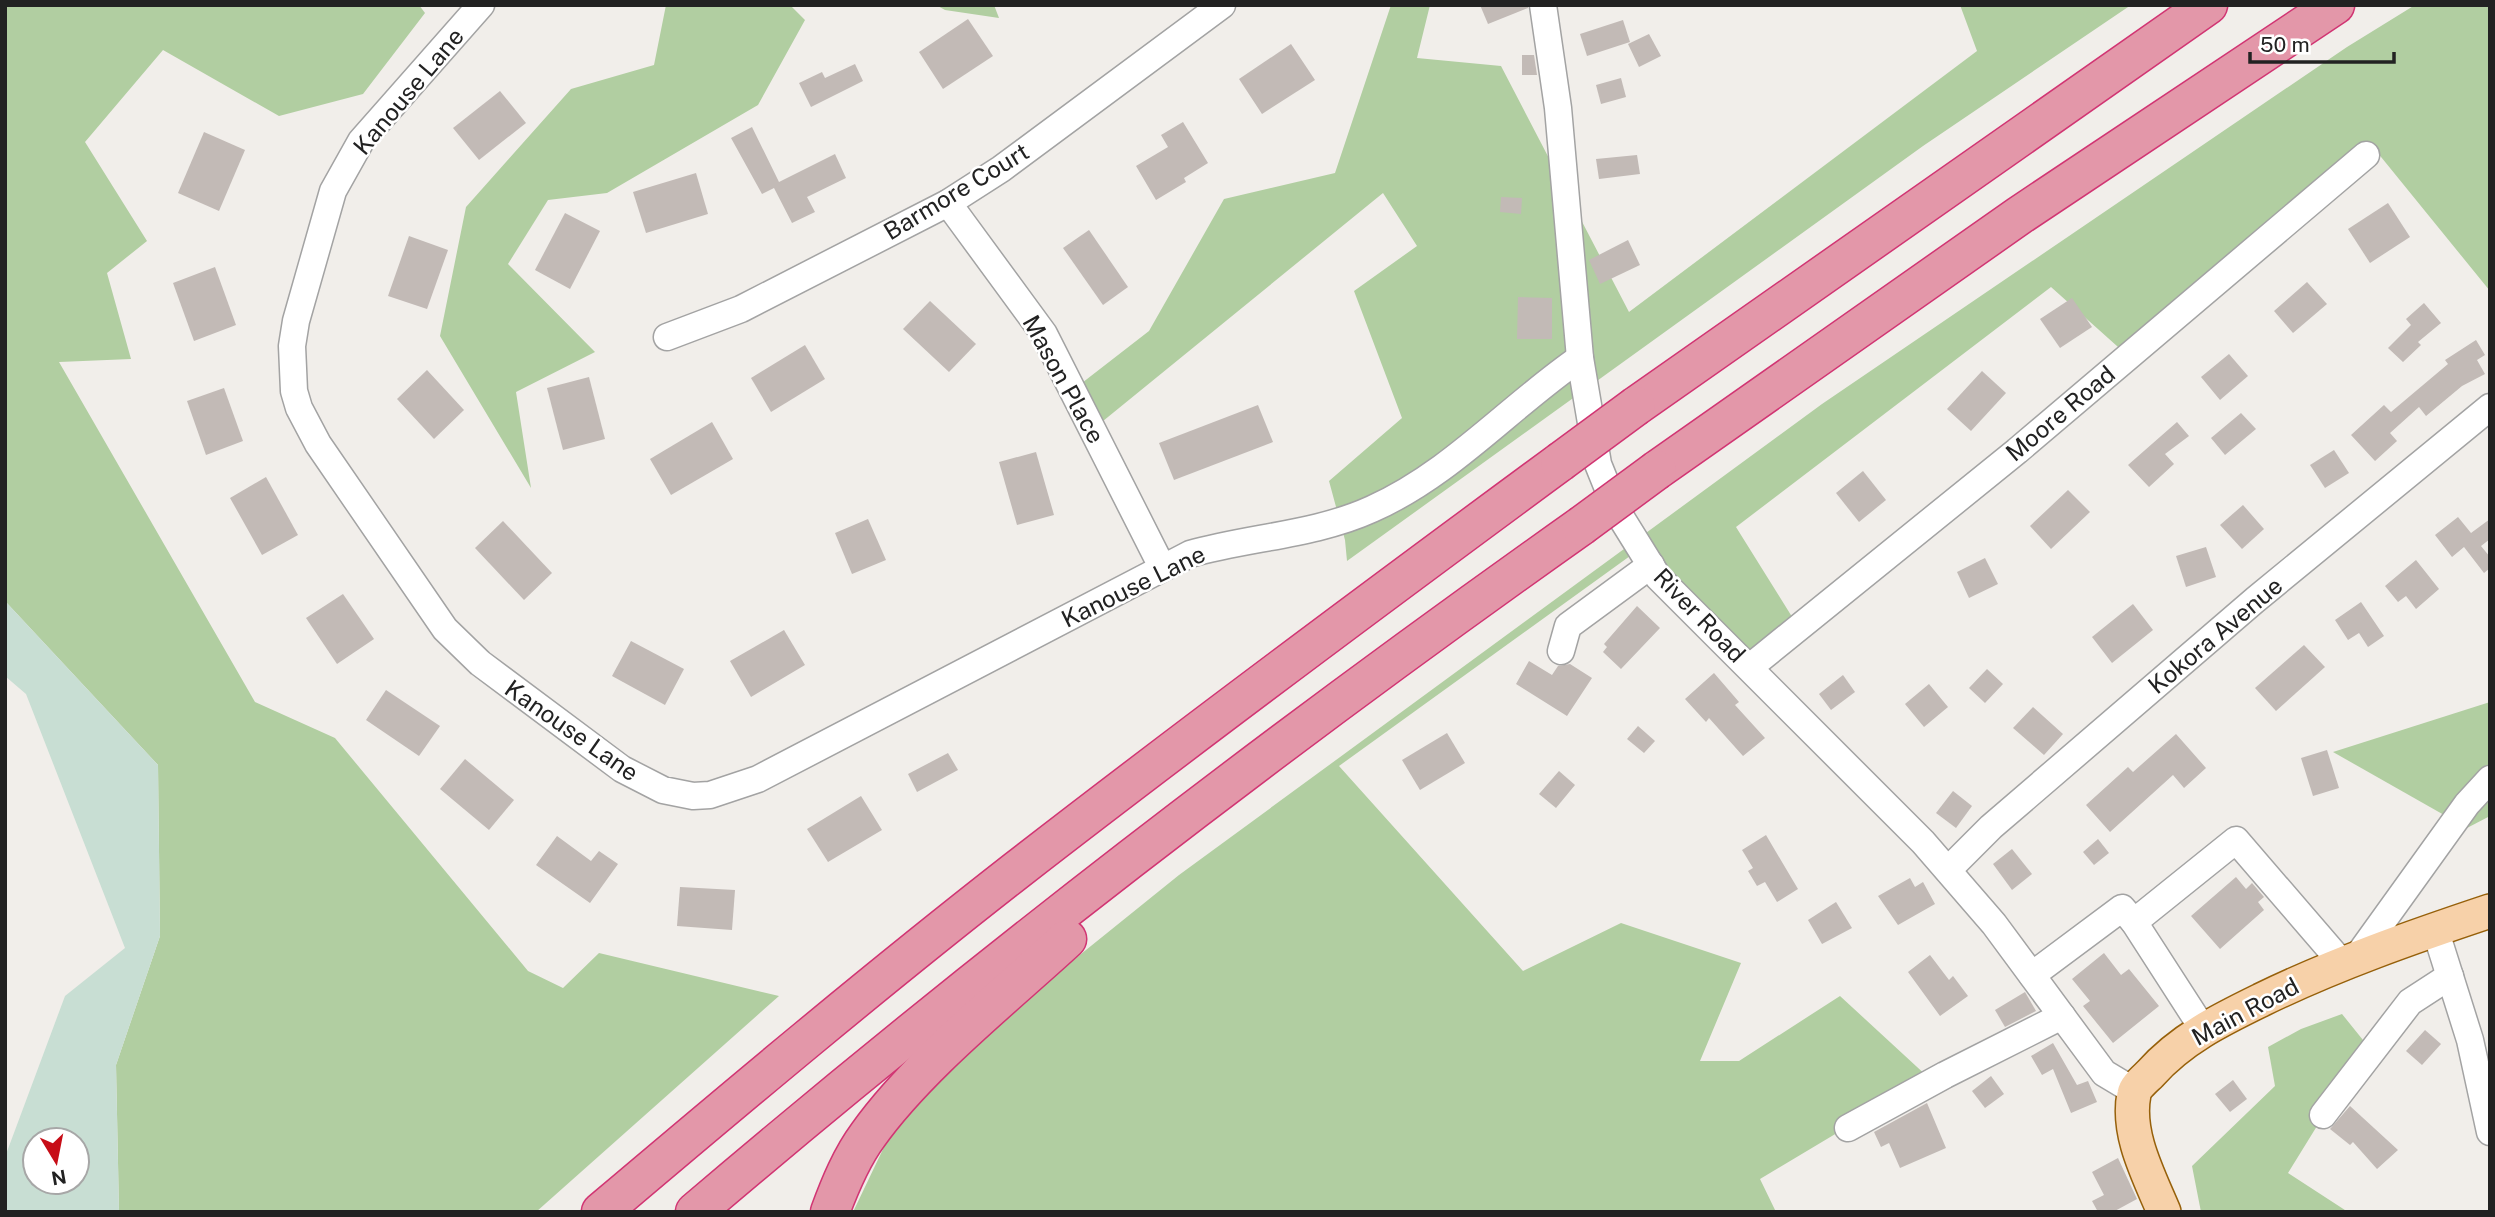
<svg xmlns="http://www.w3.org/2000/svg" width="2495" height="1217" font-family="'Public Sans',sans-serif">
<rect width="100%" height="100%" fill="#f1eeea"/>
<g fill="#b1cea1">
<path d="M5,5H419L425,13L363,94L279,116L163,50L85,142L147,241L107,273L131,359L59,362L255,702L335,738L528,971L563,988L599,953L779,996L536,1212H119L116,1065L160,936L158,765L5,601Z"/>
<path d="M666,5H790L805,20L758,105L607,193L548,200L508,264L595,352L516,392L531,488L440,336L466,207L571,89L654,65Z"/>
<path d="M936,5H994L999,18L945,10Z"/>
<path d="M1391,5H1430L1417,58L1501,66L1629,312L1977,51L1960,5H2131L1923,146L1347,561L1345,540L1329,481L1402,418L1354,291L1417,246L1383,193L1092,430L1069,393L1149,331L1224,199L1335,173Z"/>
<path d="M2415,5H2490V291L2377,152L2127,355L2051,287L1736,527L1794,620L1741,669L1630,556L1339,766L1523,971L1621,923L1741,963L1700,1061H1739L1840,996L1929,1078L1760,1179L1776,1212H853L885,1145L923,1088L1050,979L1179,875L1822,404L2347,47Z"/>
<path d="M2490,702V816L2467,828L2333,752Z"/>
<path d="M2342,1014L2367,1045L2288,1173L2348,1212H2201L2192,1166L2275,1086L2268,1047L2301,1029Z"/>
</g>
<path fill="#c8ded3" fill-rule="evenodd" d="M5,601L158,765L160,936L116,1065L119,1212H5V1157L65,996L125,948L26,694L5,676ZM35,1140H77V1182H35Z"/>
<g fill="#c2bab6">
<path d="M1480,5H1528V8L1488,24Z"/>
<path d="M968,19L993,56L943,89L919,52Z"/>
<path d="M1623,20L1630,42L1587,56L1580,34Z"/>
<path d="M1649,34L1661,56L1639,67L1628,44Z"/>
<path d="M1291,44L1315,80L1262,114L1239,79Z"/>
<path d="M1522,55H1534L1537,75H1522Z"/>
<path d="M855,64L863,81L811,107L799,83L822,72L825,78Z"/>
<path d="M1621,78L1626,97L1601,104L1596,85Z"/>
<path d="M500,91L526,123L479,160L453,128Z"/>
<path d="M1183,122L1208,163L1184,178L1186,182L1156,200L1136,166L1168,147L1161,135Z"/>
<path d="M752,127L779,182L835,154L846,178L807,197L815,212L792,223L774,188L762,194L731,138Z"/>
<path d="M204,132L245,150L219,211L178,193Z"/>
<path d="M1637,155L1640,174L1599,179L1596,159Z"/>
<path d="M696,173L708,214L646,233L633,192Z"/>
<path d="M1501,197L1522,198L1521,214L1500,212Z"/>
<path d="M2388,203L2410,237L2370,263L2348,229Z"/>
<path d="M565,213L600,231L570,289L535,270Z"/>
<path d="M1089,230L1128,287L1103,305L1063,248Z"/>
<path d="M409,236L448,250L427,309L388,296Z"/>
<path d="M1628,240L1640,265L1600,284L1589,260Z"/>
<path d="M215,267L236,325L194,341L173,283Z"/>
<path d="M2307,282L2327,304L2293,333L2274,311Z"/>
<path d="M1518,297L1552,298V339H1517Z"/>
<path d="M2072,298L2092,327L2060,348L2040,319Z"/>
<path d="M930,301L976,344L949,372L903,329Z"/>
<path d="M2424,303L2441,323L2418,342L2421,345L2403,362L2388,348L2411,325L2406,319Z"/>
<path d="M2476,340L2485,355L2477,360L2485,374L2462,386L2426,416L2419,407L2390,433L2397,441L2375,461L2351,435L2384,405L2391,412L2448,364L2445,360Z"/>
<path d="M805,345L825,379L771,412L751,378Z"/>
<path d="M2229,354L2248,376L2220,400L2201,377Z"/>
<path d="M427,370L464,410L434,439L397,399Z"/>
<path d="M1982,371L2006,393L1971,431L1947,409Z"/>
<path d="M589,377L605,439L563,450L547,388Z"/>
<path d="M224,388L243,441L206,455L187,401Z"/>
<path d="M1258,405L1273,442L1174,480L1159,443Z"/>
<path d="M2241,413L2256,429L2225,455L2211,438Z"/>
<path d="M712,422L733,459L671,495L650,459Z"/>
<path d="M2177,422L2189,436L2165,454L2174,464L2149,487L2128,465Z"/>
<path d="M2334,450L2349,473L2325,488L2310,465Z"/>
<path d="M1036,452L1054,515L1017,525L999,462Z"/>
<path d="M1863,471L1886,500L1859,522L1836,493Z"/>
<path d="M266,477L298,535L262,555L230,498Z"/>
<path d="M2068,490L2090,512L2051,549L2030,526Z"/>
<path d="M2243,505L2264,529L2242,549L2220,525Z"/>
<path d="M2458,517L2471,533L2490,519V539L2481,546L2490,557V568L2484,573L2464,547L2452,557L2435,535Z"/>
<path d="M868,519L886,560L852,574L835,533Z"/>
<path d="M503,521L552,573L524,600L475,548Z"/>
<path d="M2206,547L2216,577L2186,587L2176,556Z"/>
<path d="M1985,558L1998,584L1969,598L1957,572Z"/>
<path d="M2416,560L2439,589L2416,609L2406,596L2398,602L2385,586Z"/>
<path d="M343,594L374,639L337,664L306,618Z"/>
<path d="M2361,602L2384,636L2368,647L2359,633L2348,640L2335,620Z"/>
<path d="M2133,604L2153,630L2112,663L2092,637Z"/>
<path d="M1637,606L1660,628L1621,669L1603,652L1607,647L1604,644Z"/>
<path d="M784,630L805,665L751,697L730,661Z"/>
<path d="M631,641L684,669L665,705L612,676Z"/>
<path d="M2304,645L2325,667L2276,711L2255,688Z"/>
<path d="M1529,661L1552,675L1558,666L1570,664L1592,678L1567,716L1516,684Z"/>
<path d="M1987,669L2003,684L1985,703L1969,688Z"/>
<path d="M1714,673L1739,702L1735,705L1765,738L1743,756L1709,718L1706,722L1685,699Z"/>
<path d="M1843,675L1855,692L1831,710L1819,694Z"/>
<path d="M1929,684L1948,707L1924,727L1905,704Z"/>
<path d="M386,690L440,726L419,756L366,720Z"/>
<path d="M2033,707L2063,734L2044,755L2013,728Z"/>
<path d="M1638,726L1655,741L1644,753L1627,739Z"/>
<path d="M1447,733L1465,763L1420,790L1402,760Z"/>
<path d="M2176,734L2206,768L2184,788L2173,775L2110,832L2086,805L2128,767L2133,772Z"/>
<path d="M2327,750L2339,788L2313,796L2301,758Z"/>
<path d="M948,753L958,770L917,792L908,774Z"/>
<path d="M465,759L514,800L489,830L440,789Z"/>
<path d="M1559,771L1575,785L1556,808L1539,794Z"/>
<path d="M1953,791L1972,806L1956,828L1936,813Z"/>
<path d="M861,796L882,830L828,862L807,829Z"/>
<path d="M1766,835L1798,889L1777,902L1765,882L1757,886L1748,871L1753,868L1742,850Z"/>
<path d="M557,836L591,861L599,851L618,864L590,903L536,865Z"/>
<path d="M2098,839L2109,853L2094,865L2083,852Z"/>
<path d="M2012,849L2032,874L2012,890L1993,864Z"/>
<path d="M2236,877L2246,889L2252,883L2264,897L2258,902L2264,910L2220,949L2191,916Z"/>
<path d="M1910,878L1915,887L1923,882L1935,904L1898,925L1878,896Z"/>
<path d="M680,887L735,890L732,930L677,926Z"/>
<path d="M1836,902L1852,928L1822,944L1808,920Z"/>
<path d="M2104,953L2121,975L2129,969L2159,1006L2113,1043L2083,1006L2090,1001L2072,979Z"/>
<path d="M1930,955L1949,980L1953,976L1968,996L1940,1016L1908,972Z"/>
<path d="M2025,992L2036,1011L2005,1027L1995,1010Z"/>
<path d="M2425,1030L2441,1044L2422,1065L2406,1051Z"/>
<path d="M2053,1043L2077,1085L2088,1081L2097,1102L2071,1113L2053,1069L2042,1075L2031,1056Z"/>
<path d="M1991,1076L2004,1094L1985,1108L1972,1091Z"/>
<path d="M2233,1080L2247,1099L2230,1112L2215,1094Z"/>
<path d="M1927,1103L1946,1148L1900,1168L1889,1143L1881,1147L1874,1132Z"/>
<path d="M2350,1106L2398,1150L2377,1169L2353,1142L2350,1145L2330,1129Z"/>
<path d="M2118,1158L2137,1199L2113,1212H2098L2092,1201L2104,1195L2092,1172Z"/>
</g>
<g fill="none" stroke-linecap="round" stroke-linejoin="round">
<g stroke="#a3a3a3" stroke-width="29">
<g id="minor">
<path d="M481,5L361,141L333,191L296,321L292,346L294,391L299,408L318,444L445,629L480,663L622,769L663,790L693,796L710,795L758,779L1190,554C1250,537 1315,535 1372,509C1451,474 1510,406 1580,358"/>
<path d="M1543,5L1558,108L1580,358L1598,464L1617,511L1658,577L1923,842L1994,924L2104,1073L2134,1091"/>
<path d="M948,203L1044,334L1162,567"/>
<path d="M667,337L741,309L948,203L1001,169L1222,5"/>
<path d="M1561,651L1568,626L1651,565"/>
<path d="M1750,667L2017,451L2366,155"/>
<path d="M1948,870L1991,827L2255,600L2490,407"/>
<path d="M2435,929L2470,1040L2490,1132"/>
<path d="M2357,957L2467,804L2490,779"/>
<path d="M2032,975L2122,908L2134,922"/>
<path d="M2203,1029L2134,922L2236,840L2342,963"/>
<path d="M2323,1115L2410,1002L2450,976"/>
<path d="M1848,1128L1945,1075L2062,1016"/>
</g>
</g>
<g stroke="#96600a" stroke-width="36">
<path id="major" d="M2164,1212C2149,1176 2126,1134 2134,1094C2135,1087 2145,1079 2150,1074C2181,1039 2220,1020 2261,1000C2335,964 2412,937 2490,911"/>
</g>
<g stroke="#d13573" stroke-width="41">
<g id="highway">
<path d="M1636,406L2208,5"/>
<path d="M1657,470L2020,215L2335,5"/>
<path d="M601,1212C738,1096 876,980 1017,870C1196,731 1378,596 1560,462"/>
<path d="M695,1212C979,970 1276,742 1581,526"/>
<path d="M830,1212C840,1185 851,1158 868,1135C917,1066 1004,997 1067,939"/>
</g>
</g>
<use href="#minor" stroke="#fff" stroke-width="26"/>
<use href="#major" stroke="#f7d1a9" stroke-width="33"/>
<use href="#highway" stroke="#e397a9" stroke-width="38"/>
<g stroke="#d13573" stroke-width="41" stroke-linecap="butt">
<g id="highway-bridge">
<path d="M1560,462L1636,406"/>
<path d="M1581,526L1657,470"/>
</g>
</g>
<use href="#highway-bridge" stroke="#e397a9" stroke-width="38"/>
</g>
<g text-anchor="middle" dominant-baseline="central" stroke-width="5" stroke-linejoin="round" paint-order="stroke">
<g font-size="24" fill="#222" stroke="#fff">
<text transform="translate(408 91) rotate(-50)">Kanouse Lane</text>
<text transform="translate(956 191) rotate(-31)">Barmore Court</text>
<text transform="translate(1064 379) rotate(61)">Mason Place</text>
<text transform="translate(2060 413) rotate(-40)">Moore Road</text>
<text transform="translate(1133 586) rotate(-26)">Kanouse Lane</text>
<text transform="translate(1700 615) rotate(46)">River Road</text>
<text transform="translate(2215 635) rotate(-40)">Kokora Avenue</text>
<text transform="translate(572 730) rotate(35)">Kanouse Lane</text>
<text transform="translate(2245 1011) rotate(-28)">Main Road</text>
</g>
</g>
<rect width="2495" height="1217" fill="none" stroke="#222222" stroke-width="14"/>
<g transform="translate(56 1161) rotate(170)"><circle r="33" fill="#ffffff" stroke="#a7a7a7" stroke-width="2"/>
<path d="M0-5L12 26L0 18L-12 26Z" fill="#c70d17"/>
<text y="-10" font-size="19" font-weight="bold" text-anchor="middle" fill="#222222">N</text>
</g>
<path d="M2250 52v10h144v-10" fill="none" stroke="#222222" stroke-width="3.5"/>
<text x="2260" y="52" font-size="21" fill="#222222" stroke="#ffffff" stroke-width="5" paint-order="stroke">50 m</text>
</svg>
